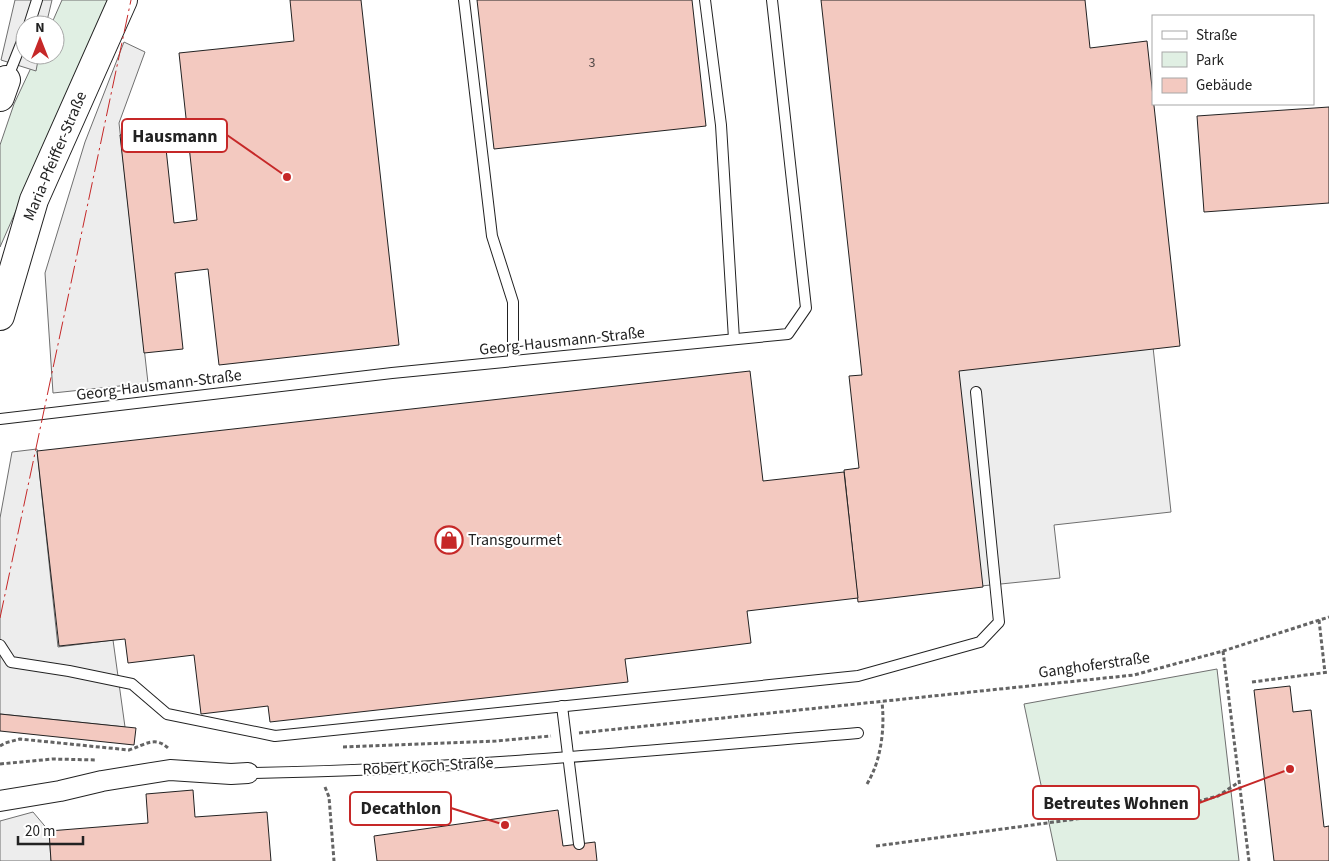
<svg xmlns="http://www.w3.org/2000/svg" width="1329" height="861" font-family="'Source Sans 3',sans-serif">
<rect width="100%" height="100%" fill="#fff"/>
<g fill="#e0efe3" stroke="#6f6f6f">
<path d="M62,0H109L0,247V145L14,104L37,55H55V25H51Z"/>
<path d="M1217,669L1239,861H1057L1024,704Z"/>
</g>
<g fill="#ededed" stroke="#6f6f6f">
<path d="M15,0H52L46,25H25V55H39L36,71L1,60Z"/>
<path d="M124,42L145,52L119,123L148,383L53,393L45,273L85,142Z"/>
<path d="M1153,347L1171,512L1054,525L1060,578L981,586L958,368Z"/>
<path d="M37,449L58,647L113,640L125,727L0,714V518L12,452Z"/>
<path d="M33,812L49,831L51,861H0V821Z"/>
</g>
<g fill="#f3c9c0" stroke="#222">
<path d="M290,0H361L399,345L219,365L208,269L175,273L183,349L144,353L120,135L164,130L174,223L197,220L179,53L294,41Z"/>
<path d="M477,0H692L706,126L494,149Z"/>
<path d="M821,0H1085L1090,48L1147,41L1180,346L959,371L983,587L858,602L844,470L859,468L849,376L862,375Z"/>
<path d="M1329,107V203L1204,212L1197,116Z"/>
<path d="M750,371L763,481L844,472L858,598L747,611L751,643L625,659L628,682L270,722L268,706L201,714L194,655L128,663L125,639L59,646L37,451Z"/>
<path d="M1290,686L1293,712L1311,710L1324,827L1329,826V861H1274L1254,690Z"/>
<path d="M0,714L136,728L134,745L0,731Z"/>
<path d="M193,790L195,817L267,812L271,861H51L49,831L148,823L146,794Z"/>
<path d="M558,810L563,846L595,842L597,861H377L374,836Z"/>
</g>
<g fill="none" stroke-linecap="round" stroke-linejoin="round">
<g stroke="#222" stroke-width="12">
<g id="lane">
<path d="M464,0L492,236L513,302V361"/>
<path d="M705,0L721,125L734,339"/>
<path d="M29,25L37,0"/>
<path d="M7,79L25,34"/>
<path d="M0,419L392,373L788,334L806,308L772,0"/>
<path d="M0,645L11,662L69,671L132,684L167,714L275,736L858,676L980,642L999,622L976,392"/>
<path d="M562,706L579,844"/>
<path d="M248,773C452,770 655,750 858,733"/>
</g>
</g>
<g stroke="#222" stroke-width="22">
<path id="street" d="M0,801L60,791L102,781L170,770L231,774L248,773"/>
</g>
<g stroke="#222" stroke-width="30">
<path id="secondary" d="M0,316L34,200L123,0"/>
</g>
<g stroke="#222" stroke-width="30">
<path id="highway" d="M0,97L6,80"/>
</g>
<g stroke="#646464" stroke-width="3" stroke-dasharray="4 2.5" stroke-linecap="butt">
<path d="M1319,620L1325,673"/>
<path d="M1223,651L1249,861"/>
<path d="M1252,682L1329,672"/>
<path d="M579,733L1134,675L1223,651L1329,617"/>
<path d="M0,746L5,743L20,739L129,750C145,745 155,735 169,749"/>
<path d="M343,747L496,741L551,736"/>
<path d="M0,764L52,759L97,760"/>
<path d="M867,784C881,761 885,729 882,702"/>
<path d="M325,787L329,797L334,861"/>
<path d="M876,846L1188,804L1218,796L1239,782"/>
</g>
<use href="#lane" stroke="#fff" stroke-width="10"/>
<use href="#street" stroke="#fff" stroke-width="20"/>
<use href="#secondary" stroke="#fff" stroke-width="28"/>
<use href="#highway" stroke="#fff" stroke-width="28"/>
<path stroke="#c62828" stroke-width="1" stroke-dasharray="18 4 2.5 4" stroke-linecap="butt" d="M0,618L131,0"/>
</g>
<defs>
<g id="shop-ring" transform="scale(1.4375)"><circle r="9.5" fill="#fff" stroke="#c62828" stroke-width="1.5"/><path d="M-5-2.5h2.3a2.7 3.5 0 0 1 5.4 0H5L5.5 6h-11ZM-1.5-2.5h3a1.5 2.3 0 0 0-3 0Z" fill="#c62828"/></g>
</defs>
<g fill-rule="evenodd">
<use href="#shop-ring" x="449" y="540"/>
</g>
<g text-anchor="middle" dominant-baseline="central" stroke-width="4" stroke-linejoin="round" paint-order="stroke">
<g font-size="14" fill="#564c4a">
<text x="592" y="63">3</text>
</g>
<g font-size="16" fill="#222" stroke="#fff">
<text transform="translate(55 156) rotate(-67)">Maria-Pfeiffer-Straße</text>
<text transform="translate(562 341) rotate(-6)">Georg-Hausmann-Straße</text>
<text transform="translate(159 385) rotate(-7)">Georg-Hausmann-Straße</text>
<text transform="translate(1094 665) rotate(-8)">Ganghoferstraße</text>
<text transform="translate(428 766) rotate(-3)">Robert Koch-Straße</text>
</g>
<g font-size="16" fill="#222" stroke="#fff" text-anchor="start">
<text x="468" y="540">Transgourmet</text>
</g>
</g>
<path fill="none" stroke="#c62828" stroke-width="2" d="M287 177L227 135M1290 769L1199 803M505 825L451 808"/>
<g fill="#c62828" stroke="#fff" stroke-width="2">
<circle cx="287" cy="177" r="5"/>
<circle cx="1290" cy="769" r="5"/>
<circle cx="505" cy="825" r="5"/>
</g>
<g fill="#fff" stroke="#c62828" stroke-width="2">
<rect x="122" y="119" width="105" height="33" rx="5"/>
<rect x="1033" y="786" width="166" height="33" rx="5"/>
<rect x="350" y="792" width="101" height="33" rx="5"/>
</g>
<g font-size="18" text-anchor="middle" font-weight="bold" fill="#222">
<text x="175" y="142">Hausmann</text>
<text x="1116" y="809">Betreutes Wohnen</text>
<text x="401" y="814">Decathlon</text>
</g>
<rect x="1152" y="15" width="162" height="90" fill="#ffffff" stroke="#a7a7a7"/>
<rect x="1162" y="31" width="25" height="8" fill="#ffffff" stroke="#a7a7a7"/>
<text x="1196" y="40" font-size="15" fill="#222222">Straße</text>
<rect x="1162" y="52" width="25" height="15" fill="#e0efe3" stroke="#a7a7a7"/>
<text x="1196" y="65" font-size="15" fill="#222222">Park</text>
<rect x="1162" y="78" width="25" height="15" fill="#f3c9c0" stroke="#a7a7a7"/>
<text x="1196" y="90" font-size="15" fill="#222222">Gebäude</text>
<g transform="translate(40 40)"><circle r="24" fill="#ffffff" stroke="#a7a7a7"/>
<path d="M0-4L9 19L0 12L-9 19Z" fill="#c62828"/>
<text y="-8" font-size="14" font-weight="bold" text-anchor="middle" fill="#222222">N</text>
</g>
<path d="M18 836v8h65v-8" fill="none" stroke="#222222" stroke-width="2.5"/>
<text x="25" y="836" font-size="15" fill="#222222" stroke="#ffffff" stroke-width="4" paint-order="stroke">20 m</text>
</svg>
